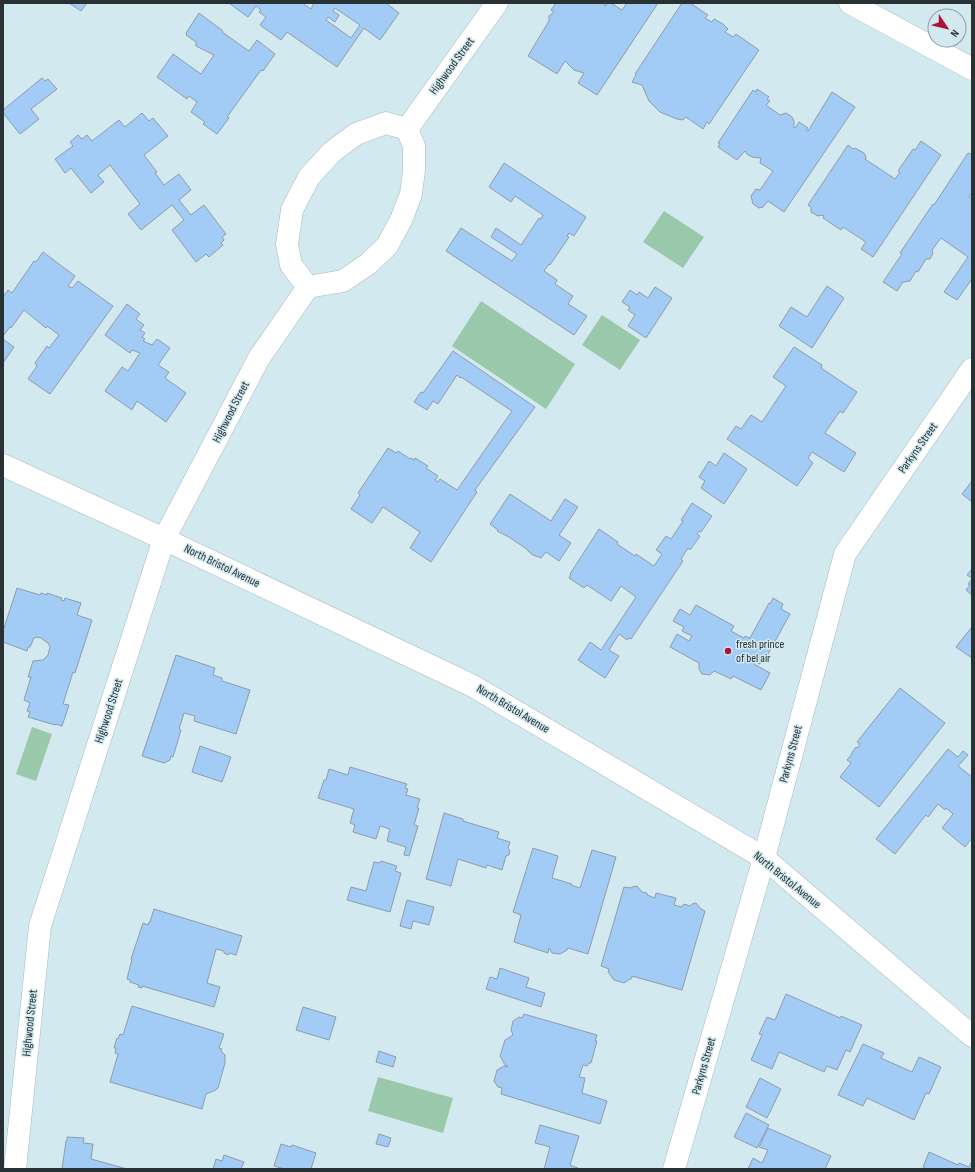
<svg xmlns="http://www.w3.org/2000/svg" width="975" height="1172" font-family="'Sofia Sans Condensed',sans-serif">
<rect width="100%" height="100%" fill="#d3e9f0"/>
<g fill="#9ac8aa">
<path d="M664,211L704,237L683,268L643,242Z"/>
<path d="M481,301L575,364L546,409L452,346Z"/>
<path d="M602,315L640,340L620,370L582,345Z"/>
<path d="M32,727L52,734L36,781L16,774Z"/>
<path d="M378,1077L453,1098L443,1133L368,1111Z"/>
</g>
<g fill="#a2cbf6" stroke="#8f9ca9" fill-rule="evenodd">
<path d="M69,3H87L81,11Z"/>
<path d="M229,3H302L311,9L314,3H386L399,13L380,40L364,28L337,67L287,32L281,40L260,25L266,17L259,12L261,10L256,6L248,17ZM335,8L360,25L351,38L326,20L328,17L335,22L339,15L333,11Z"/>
<path d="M556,3H605L604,5L606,6L607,3H611L622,10L627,3H658L597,95L578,83L584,73L574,70L565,61L557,74L528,56L549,21V16L554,12L551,10Z"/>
<path d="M682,3H690L708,15L705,18L712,22L714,19L723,24L728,29L725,32L733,37L736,34L759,50L709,124L707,122L703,129L686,117L683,120L677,119L660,112L649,101L642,85L632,82L636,75L635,74Z"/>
<path d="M199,13L223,31L222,32L249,51L257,40L275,54L263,71L261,70L227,117L229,118L217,134L203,124L205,122L191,112L197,102L189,96L187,99L157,77L173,54L201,74L214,55L196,46V42L186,35L187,34L186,33Z"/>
<path d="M42,78L45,81L48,79L57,89L31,109L39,119L20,134L3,113V110Z"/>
<path d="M757,89L769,97L767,99L770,101L766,105L780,115L786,113L792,117L794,121V128H795L799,122L808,128L806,130L808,131L832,92L855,107L784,212L768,201L763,207L759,208L753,204L751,196L756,189L760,190L773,171L760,163L761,158L752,157L748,155L745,151L737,160L718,147L720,144L718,143L753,90L756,92Z"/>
<path d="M142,113L149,121L153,118L168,136L144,155L157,172L155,173L164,185L179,174L191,190L179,200L191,215L204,205L226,234L222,237L224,240L221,243L223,245L209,257L206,254L196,262L172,230L184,220L172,205L141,230L128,214L140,204L110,165L98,175L104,182L91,193L71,168L65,173L55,159L73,146L70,142L78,135L82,139L87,135L92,141L119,120L125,127Z"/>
<path d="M921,141L941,155L873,257L861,249L866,242L843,227L841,230L823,218L824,216L822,215L818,216L811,212V207L808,205L848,145L853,149L855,148L864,153L866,157L865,159L895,179L900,172L898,171L913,149L915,150Z"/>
<path d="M968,153L972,155V192L969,197L972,199V279L957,300L944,292L968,257L941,238L932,250L933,253L930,259H926L918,272L916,271L910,281L903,282L897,291L883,282L902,254L900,253L933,204L934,205Z"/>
<path d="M504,163L586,217L574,236L569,233L567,236L569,237L550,265L549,264L544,271L557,280L555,284L573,296L568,304L587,316L574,335L446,251L461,228L512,261L517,254L491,237L496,228L521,245L539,218L541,219L543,215L515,196L511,202L489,187Z"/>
<path d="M43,252L75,276L68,286L72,288L78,281L113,306L50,394L28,379L37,366L35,363L47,346L49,348L59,335L47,326L46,328L24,310L11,328L10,327L3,336V297L8,290L12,293L34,261L36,262Z"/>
<path d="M827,286L844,298L812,348L779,326L791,307L807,317Z"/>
<path d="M655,287L672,298L646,338L628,326L635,315L628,310L630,307L622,302L630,290L637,295L639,292L648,298Z"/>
<path d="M127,304L140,314L136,319L144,325L140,330L145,333L142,337L145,339L143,341L152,345L157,339L170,348L158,365L169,372L165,378L186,393L166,422L137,401L132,410L105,391L122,367L128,371L140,353L132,350L130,353L105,335Z"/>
<path d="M3,339L14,347L3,363Z"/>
<path d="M794,347L822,365L821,368L857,392L843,413L840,411L825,433L856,453L844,472L812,452L808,458L813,463L797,486L727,439L736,426L741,429L751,415L762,422L786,386L773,377Z"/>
<path d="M453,351L535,407L475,490L477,492L431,562L410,548L420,532L383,507L372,523L351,509L360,495L358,493L388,448L396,453L398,451L410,459L411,458L414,460L415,458L428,466L426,468L438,476L435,480L438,482L440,479L457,490L512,411L461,377L460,378L457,375L438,404L433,401L427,410L414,402L421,392L423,393Z"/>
<path d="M724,453L747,469L724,504L701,488L705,481L699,477L709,461L716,466Z"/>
<path d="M972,481V502L962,494Z"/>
<path d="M510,494L551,521L565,499L578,507L559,535L571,543L559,561L546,552L541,558L533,555L528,551V550L509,537L497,531L498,530L490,524Z"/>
<path d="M692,503L712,516L701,532L699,531L697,534L700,536L690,550L688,548L681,559L683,561L631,639L629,638L627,640L619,634L609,650L619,656L605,678L578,660L590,642L601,650L636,597L621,586L611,601L587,585L584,588L569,578L571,574H570L599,529L618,542L617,544L635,556L636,554L654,566L662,554L656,550L666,536L671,539L683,521L681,520Z"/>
<path d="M972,569V578L967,575Z"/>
<path d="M972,579V595L966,590L970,585L968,584Z"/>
<path d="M17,588L40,595L41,593L47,595V593L62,598L61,600L64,601L65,598L81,603L77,615L92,620L75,673L73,672L63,704L69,705L62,726L55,724V725L28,717L30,712L27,711L30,703L24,700L31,677H28L33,661L43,660L48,655L50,647L48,643L41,638L37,637L34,638L30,647H28L27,651L3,642V631Z"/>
<path d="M773,598L783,604L781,609L790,614L767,656L765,654L760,664L755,662L754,664L770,673L761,690L733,676L731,679L714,671L710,675L702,674L699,669V663L670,647L677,634L689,641L692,636L682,631L684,627L673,621L680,609L690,615L696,605L734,626L731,631L744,638L745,636L750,638L769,603L770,604Z"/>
<path d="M971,628L972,629V658L956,647Z"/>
<path d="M176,655L215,668L213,675L222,678V681L250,690L236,734L194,721L195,716L184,713L179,729L181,730L173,757L171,756L170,760L164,763L142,756Z"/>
<path d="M900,688L945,723L879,807L840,777L851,763L847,760L852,754H851L856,747L857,748L860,744L857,742Z"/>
<path d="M200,746L231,757L222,782L192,772Z"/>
<path d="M948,749L958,757L963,751L968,755L958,766L972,777V838L965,847L942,828L953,814L946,808L945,810L938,804L928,817L926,815L895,854L876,839Z"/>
<path d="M350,767L407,784L405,788L408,789L406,795L420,799L417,808H419L414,825L418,826L409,856L404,855L406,847L387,841L390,829L380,826L376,839L353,832L355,825L350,823L354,809L318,798L324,780H326L329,769L348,775Z"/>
<path d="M444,813L463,819V821L499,832L497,838L510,842L508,848L510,851L509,855L506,856L502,870L487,865L486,868L458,859L451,886L426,879Z"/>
<path d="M533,848L558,856L552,878L572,884L571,885L580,888L592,850L616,857L588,954L568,948L567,950L560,954L552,953L549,948L548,953L514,942L521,915L513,912Z"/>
<path d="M381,861L397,866L395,871L401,873L390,912L347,900L351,887L366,891L374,862L380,863Z"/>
<path d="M637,886L642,892L647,893V895L655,898L656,893L676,898L674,905L682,907L684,904L690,906L692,904L696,903L701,909L705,911L682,990L632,976V978L624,983L614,980L608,972L609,969L601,966L624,887L631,888L632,887Z"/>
<path d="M407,900L434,907L429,925L413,921L411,929L400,926Z"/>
<path d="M154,909L242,936L236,955L229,953L228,955L224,953V951L216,949L207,983L220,987L214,1007L142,986V988L138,987L139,985L130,982V980L127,979L132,959H131L143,923L148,925L149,922H150Z"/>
<path d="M500,968L529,978L526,987L545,993L541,1007L486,989L490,977L497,979Z"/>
<path d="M786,994L840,1018L841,1016L862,1025L850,1052L846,1050L837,1070L827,1066L824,1072L779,1052L772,1069L751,1060L762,1035L759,1034L767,1017L775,1020Z"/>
<path d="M132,1006L224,1034L219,1048L222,1049L221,1051L225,1055V1063L218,1088L214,1091L206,1094L202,1109L110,1082L118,1054L115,1053L116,1048H114L117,1038L118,1039L120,1034L123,1035Z"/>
<path d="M303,1007L336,1017L329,1040L296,1030Z"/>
<path d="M524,1014L597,1035L595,1041H597L591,1063H589L587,1066L583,1065L579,1077L585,1078L582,1093L607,1101L600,1124L501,1094L502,1088L498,1087L494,1081L497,1070L504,1066L507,1067L508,1066L505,1065L500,1056L505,1040L513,1035L511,1030L513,1021L519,1017L522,1018Z"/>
<path d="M863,1044L884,1053L881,1058L912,1072L919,1057L941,1067L929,1094L926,1093L914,1120L867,1098L863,1106L838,1095Z"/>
<path d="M379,1051L396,1057L393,1067L376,1062Z"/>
<path d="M760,1078L781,1089L767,1118L746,1107Z"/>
<path d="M746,1113L769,1125L757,1148L734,1137Z"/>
<path d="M540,1125L579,1136L570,1165L580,1169H544L550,1147L535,1143Z"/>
<path d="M768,1128L831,1156L825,1169H748L753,1158L762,1163L768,1150L759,1147Z"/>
<path d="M379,1134L391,1138L388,1147L376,1144Z"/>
<path d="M67,1137L84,1138L83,1143L93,1144L91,1159L127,1169H62L66,1141H67Z"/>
<path d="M281,1144L291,1147L292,1145L316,1153L311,1169H285L274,1166Z"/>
<path d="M929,1152L958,1165L959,1163L969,1167L972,1161V1169H927L923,1167Z"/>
<path d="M224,1155L244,1162L241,1169H213L216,1159L222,1161Z"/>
</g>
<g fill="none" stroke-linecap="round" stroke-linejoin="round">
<g stroke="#a5bac1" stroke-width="23">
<g id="minor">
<path d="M850,3L972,69"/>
<path d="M407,129L497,3"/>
<path d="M308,287L291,265L287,244L292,210L309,177L332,152L356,134L386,123L407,129"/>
<path d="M3,465L164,539L473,686L764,858L972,1036"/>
<path d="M15,1169L40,926L164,539L259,358L308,287L343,281L368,264L387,246L401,220L411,194L414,170V146L407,129"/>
<path d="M674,1169L764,858L845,554L972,369"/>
</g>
</g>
<use href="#minor" stroke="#fff" stroke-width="22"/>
</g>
<circle fill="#aa133a" stroke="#d3e9f0" stroke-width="1.5" cx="728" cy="651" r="4"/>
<g text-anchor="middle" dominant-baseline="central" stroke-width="3" stroke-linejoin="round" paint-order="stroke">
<g font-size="12" fill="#283133" stroke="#d3e9f0">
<text transform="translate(452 66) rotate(-54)">Highwood Street</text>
<text transform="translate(231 412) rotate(-63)">Highwood Street</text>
<text transform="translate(918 448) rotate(-55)">Parkyns Street</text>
<text transform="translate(222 566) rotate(26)">North Bristol Avenue</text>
<text transform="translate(513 709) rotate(31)">North Bristol Avenue</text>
<text transform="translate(109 711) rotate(-72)">Highwood Street</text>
<text transform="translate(791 754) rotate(-75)">Parkyns Street</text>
<text transform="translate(787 880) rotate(39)">North Bristol Avenue</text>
<text transform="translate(30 1023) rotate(-84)">Highwood Street</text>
<text transform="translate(704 1066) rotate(-74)">Parkyns Street</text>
</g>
<g font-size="12" fill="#283133" stroke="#d3e9f0" text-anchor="start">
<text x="736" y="644">fresh prince<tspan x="736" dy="14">of bel air</tspan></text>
</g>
</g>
<rect width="975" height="1172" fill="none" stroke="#283133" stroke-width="8"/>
<g transform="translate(947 28) rotate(125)"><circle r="19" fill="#d3e9f0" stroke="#8f9fa4"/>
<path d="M0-3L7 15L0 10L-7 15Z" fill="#aa133a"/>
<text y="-6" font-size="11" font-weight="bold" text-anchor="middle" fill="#283133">N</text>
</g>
</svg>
